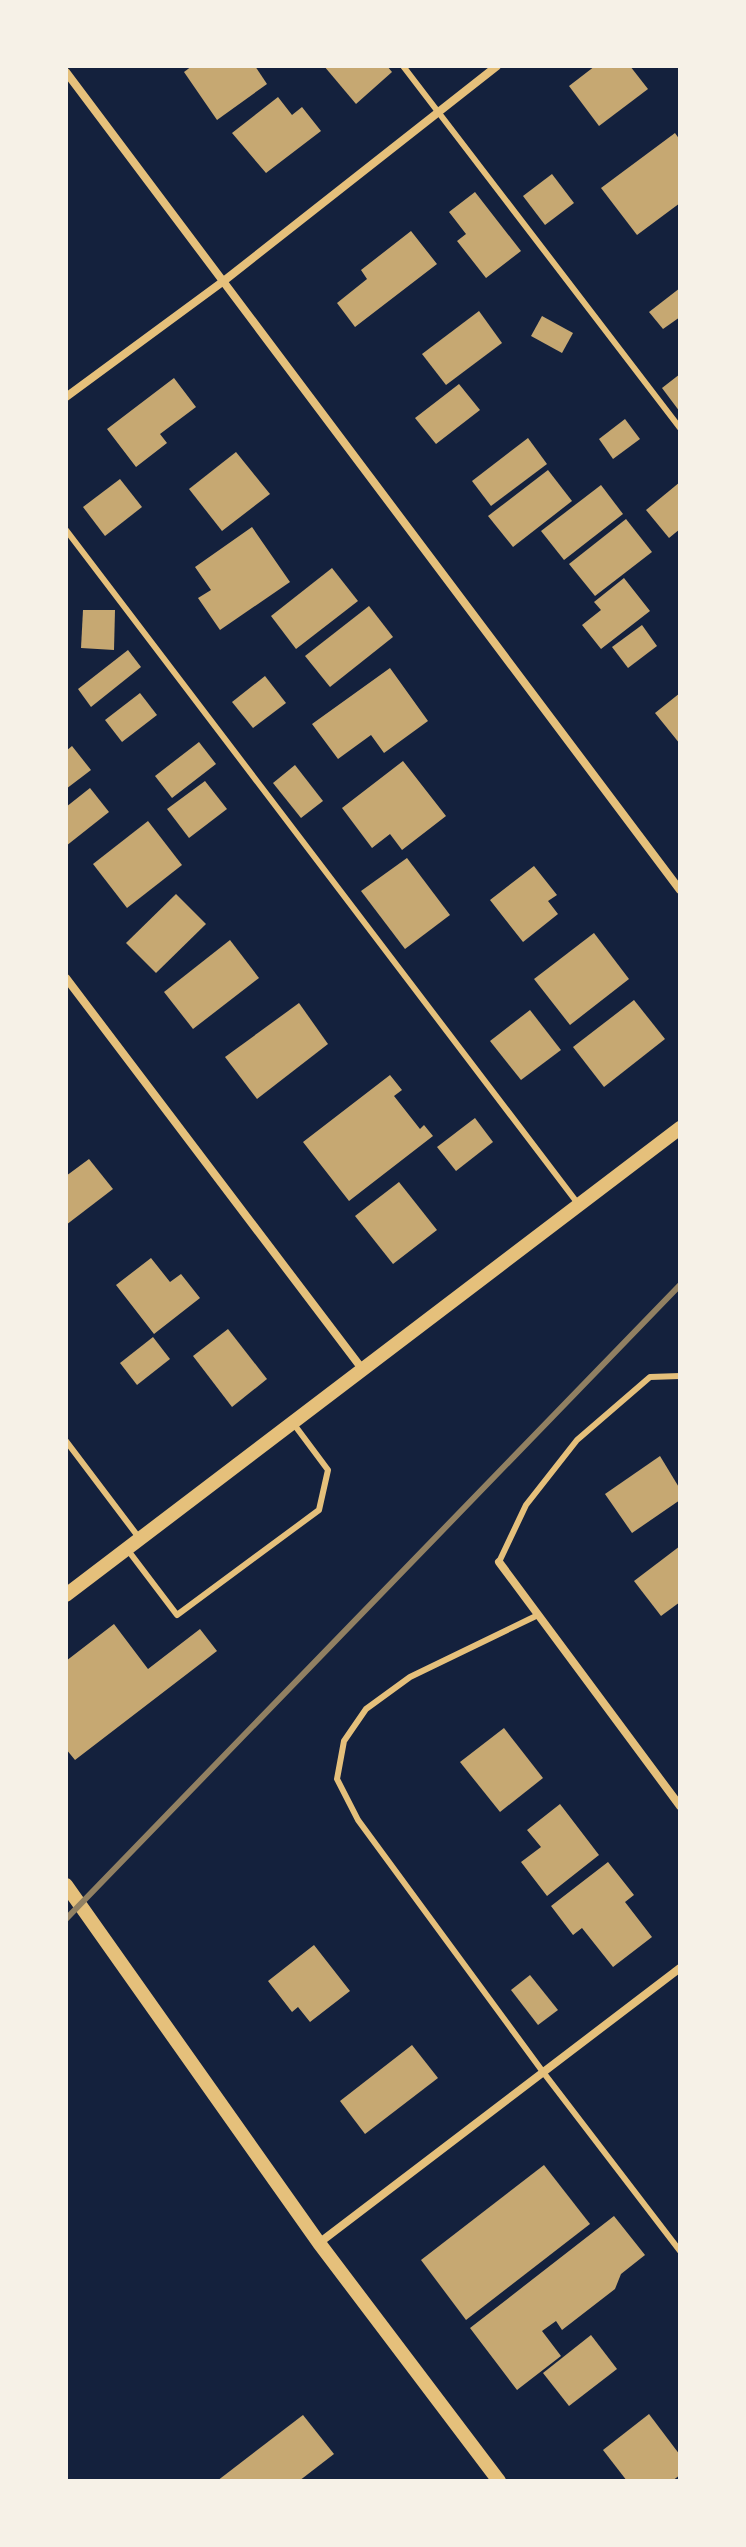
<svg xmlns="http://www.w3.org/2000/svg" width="746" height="2547" font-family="Barlow,sans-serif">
<rect width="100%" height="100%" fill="#14213d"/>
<g fill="#c6a872">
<path d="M192,66H255L267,84L217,120L184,72Z"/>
<path d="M324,66H387L392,72L356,104Z"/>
<path d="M595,66H630L648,89L599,126L569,86Z"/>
<path d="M278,97L292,115L302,107L321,131L266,173L232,133Z"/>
<path d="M675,133L680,140V203L637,235L601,188Z"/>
<path d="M552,174L574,203L545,225L523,196Z"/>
<path d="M475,192L521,251L486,278L457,241L466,234L449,212Z"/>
<path d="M411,231L437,264L355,327L337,303L367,279L361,270Z"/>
<path d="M680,288V317L663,329L649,312Z"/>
<path d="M479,311L502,343L446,385L422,354Z"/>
<path d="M542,316L573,333L562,353L531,336Z"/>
<path d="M680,374V412L662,388Z"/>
<path d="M174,378L196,407L160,434L167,443L136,467L107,429Z"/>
<path d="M459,384L480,410L436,444L415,418Z"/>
<path d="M625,419L640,439L613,459L599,439Z"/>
<path d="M528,438L547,464L491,506L472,481Z"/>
<path d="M236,452L270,494L222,531L189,489Z"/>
<path d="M548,470L572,501L513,547L488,516Z"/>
<path d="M120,479L142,507L105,536L83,507Z"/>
<path d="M680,482V529L669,538L646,510Z"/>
<path d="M601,485L623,514L564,560L541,531Z"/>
<path d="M626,519L652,552L595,596L569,564Z"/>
<path d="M252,527L290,582L220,630L198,598L211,590L195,567Z"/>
<path d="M332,568L358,601L296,649L271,616Z"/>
<path d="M624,578L650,611L601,649L582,625L601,610L594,602Z"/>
<path d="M369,606L393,637L330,687L305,656Z"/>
<path d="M83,610H115L114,650L81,648Z"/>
<path d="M642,625L657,646L628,668L612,647Z"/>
<path d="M128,650L141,667L91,707L78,689Z"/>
<path d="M390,668L428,721L384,753L371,735L338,759L312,724Z"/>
<path d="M265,676L286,703L253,728L232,702Z"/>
<path d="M140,693L157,715L122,742L105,720Z"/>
<path d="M680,693V744L655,713Z"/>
<path d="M199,742L216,764L172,798L155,776Z"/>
<path d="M72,746L91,770L66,789V751Z"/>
<path d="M403,761L446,816L402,850L390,834L372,848L342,808Z"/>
<path d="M295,765L323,801L301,818L273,783Z"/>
<path d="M205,781L227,809L189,838L167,809Z"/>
<path d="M90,788L109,812L66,846V807Z"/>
<path d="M148,821L182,865L127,908L93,864Z"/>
<path d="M407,858L450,915L405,949L361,891Z"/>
<path d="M534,866L557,895L548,901L558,914L523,942L490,900Z"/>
<path d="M176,894L206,924L156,973L126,943Z"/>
<path d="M594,933L629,979L570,1025L534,979Z"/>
<path d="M230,940L259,978L193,1029L164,992Z"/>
<path d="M634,1000L665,1039L604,1087L573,1047Z"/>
<path d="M299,1003L328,1044L257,1099L225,1057Z"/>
<path d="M530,1010L561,1050L521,1080L490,1041Z"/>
<path d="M390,1075L402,1090L394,1096L420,1129L424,1125L433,1136L349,1201L303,1142Z"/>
<path d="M475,1118L493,1142L456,1171L437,1147Z"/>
<path d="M89,1159L113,1189L66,1225V1176Z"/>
<path d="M399,1182L437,1230L393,1264L355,1216Z"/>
<path d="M151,1258L170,1282L181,1274L200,1298L154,1334L116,1285Z"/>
<path d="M228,1329L267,1379L232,1407L193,1356Z"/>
<path d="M153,1337L170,1359L137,1385L120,1363Z"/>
<path d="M660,1456L680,1489V1500L632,1533L605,1494Z"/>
<path d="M680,1546V1602L661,1616L634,1581Z"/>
<path d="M114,1624L148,1669L200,1629L217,1651L75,1760L66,1749V1661Z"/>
<path d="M504,1728L543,1778L500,1812L460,1762Z"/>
<path d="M560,1804L599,1855L547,1896L521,1862L541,1847L527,1830Z"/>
<path d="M608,1862L634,1895L625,1902L652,1937L613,1967L582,1928L573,1935L551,1906Z"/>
<path d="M314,1945L350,1991L310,2022L298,2007L292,2012L268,1981Z"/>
<path d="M530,1975L558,2010L538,2025L511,1990Z"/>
<path d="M412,2045L438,2078L365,2134L340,2101Z"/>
<path d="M544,2165L590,2224L466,2320L421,2260Z"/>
<path d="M614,2216L645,2255L621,2274L615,2289L562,2330L556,2321L542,2331L561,2356L517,2390L470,2328Z"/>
<path d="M591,2335L617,2369L569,2406L543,2373Z"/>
<path d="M649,2414L680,2455V2475L672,2481H627L603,2450Z"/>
<path d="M303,2415L334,2454L299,2481H217Z"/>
</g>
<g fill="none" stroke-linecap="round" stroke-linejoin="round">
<g stroke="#e5c07b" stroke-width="6">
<path d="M403,66L680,428"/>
<path d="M66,530L579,1205"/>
<path d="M66,1441L140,1539"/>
<path d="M127,1549L177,1615L319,1510L328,1470L293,1423"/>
<path d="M499,1562L526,1505L577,1440L650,1377L680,1376"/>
<path d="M538,1615L410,1677L366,1709L344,1741L337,1779L358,1820L543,2072L680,2251"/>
</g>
<g stroke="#e5c07b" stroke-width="8">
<path d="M66,72L680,890"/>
<path d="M66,397L225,280L497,66"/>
<path d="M66,978L363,1370"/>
<path d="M499,1562L680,1806"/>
<path d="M319,2243L680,1968"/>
</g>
<g stroke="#e5c07b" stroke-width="14">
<path d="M66,1595L680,1128"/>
<path d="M66,1885L319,2243L499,2481"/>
</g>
<path stroke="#918062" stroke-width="6" d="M66,1919L680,1285"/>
</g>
<rect width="746" height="2547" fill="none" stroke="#f6f1e7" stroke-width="136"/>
</svg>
